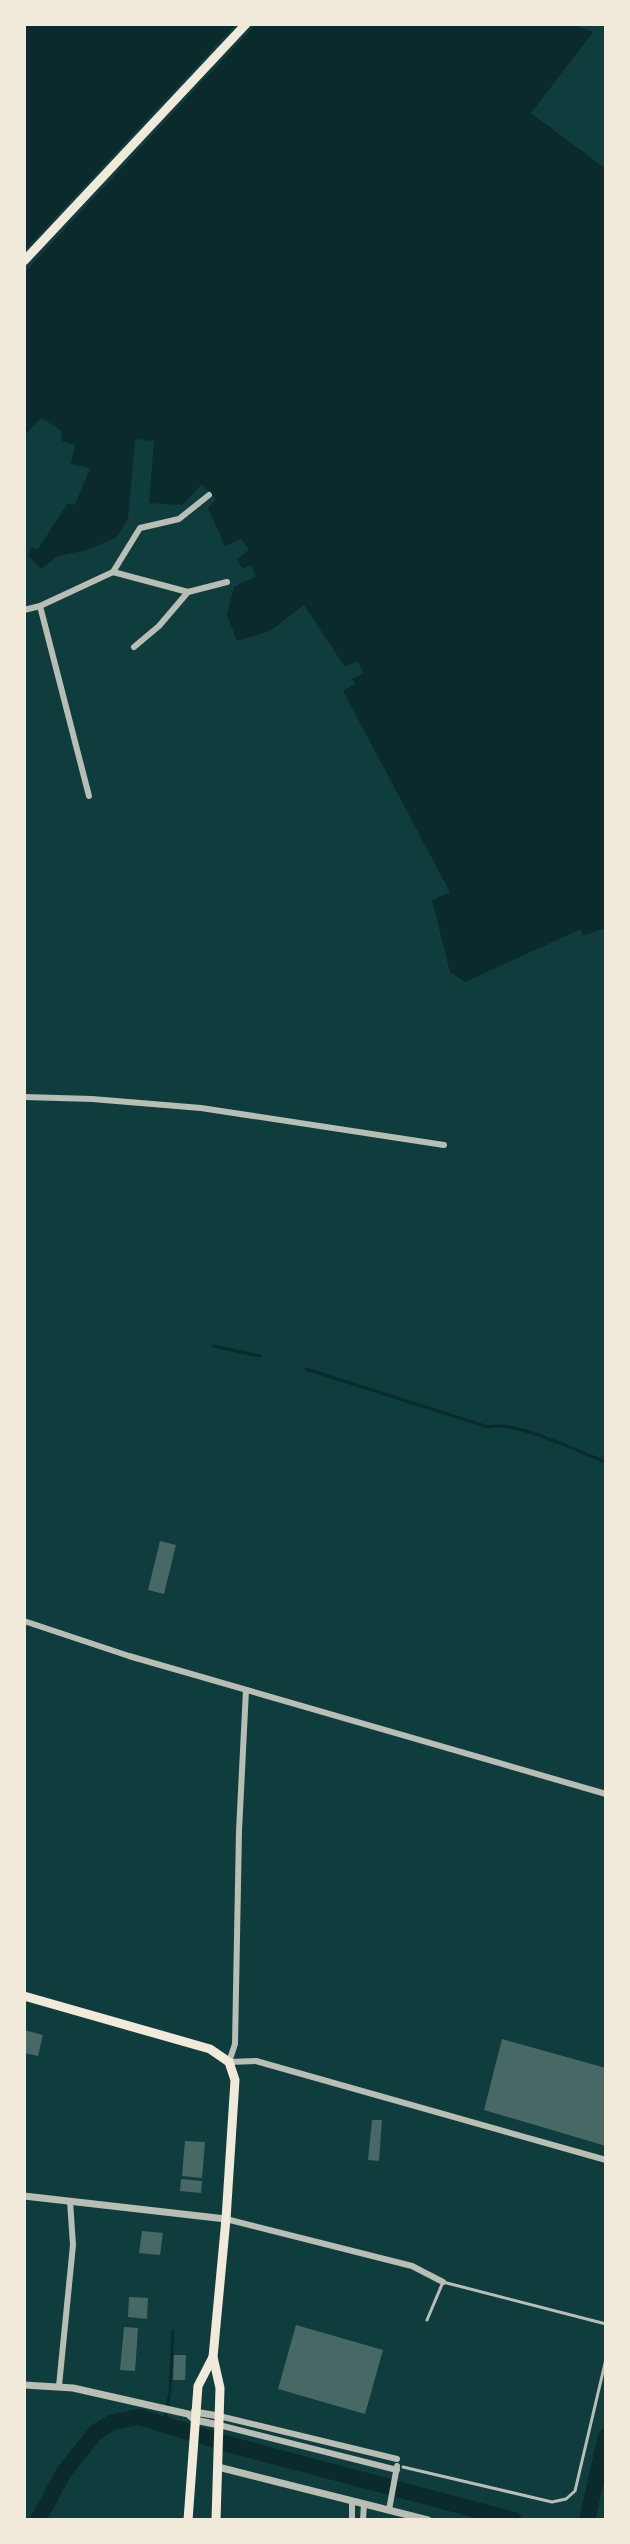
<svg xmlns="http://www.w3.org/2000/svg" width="630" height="2544" font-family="'Nunito Sans',sans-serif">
<rect width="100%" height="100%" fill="#0f3d3e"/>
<path fill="#0a2a2b" d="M24,24H572L593,32L531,113L606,169V931L604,928L583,936L581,929L465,982L450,972L432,900L450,892L343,691L355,684L352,679L364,673L357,661L345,667L304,605L270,631L237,641L227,615L234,587L256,576L251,565L242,569L237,559L249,550L241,539L225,546L208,508L216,499L202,484L182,505L149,503L154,441L135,439L128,519L116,538L86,550L58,556L41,569L28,556L32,547L38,549L68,503L75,505L90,468L71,464L75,445L62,441L61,430L41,418L24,436Z"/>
<path fill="#0f3d3e" d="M236,24H256L24,273V251Z"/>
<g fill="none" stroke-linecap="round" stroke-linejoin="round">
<g stroke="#0a2a2b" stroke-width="3">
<path d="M213,1346L260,1356"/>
<path d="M306,1369L488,1427C515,1420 579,1452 606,1462"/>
<path d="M164,2424L170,2392L173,2331"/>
</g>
<g stroke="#0a2a2b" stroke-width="16">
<path d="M38,2520L64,2472L96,2432L113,2422L139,2417L228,2444L514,2520"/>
<path d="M587,2520L606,2436"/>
</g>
</g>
<g fill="#486865">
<path d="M160,1541L176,1545L164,1594L148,1590Z"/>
<path d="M24,2030L43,2035L38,2056L24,2053Z"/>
<path d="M502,2039L606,2068V2146L484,2110Z"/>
<path d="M372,2120H382L379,2161L368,2160Z"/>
<path d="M185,2141L205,2142L202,2178L182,2176Z"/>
<path d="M181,2179L202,2181L201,2193L180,2191Z"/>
<path d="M142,2231L163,2233L160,2255L139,2253Z"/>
<path d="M129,2297L148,2298L147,2319L128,2317Z"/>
<path d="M296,2325L383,2350L365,2414L278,2389Z"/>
<path d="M124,2327L138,2328L135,2371L120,2370Z"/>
<path d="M174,2355H186L185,2380H173Z"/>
</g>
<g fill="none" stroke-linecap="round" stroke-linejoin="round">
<g stroke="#b8beb3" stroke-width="3">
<path d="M427,2320L443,2282L606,2324"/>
<path d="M403,2467L552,2502L566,2499L575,2491L606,2359"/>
</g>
<g stroke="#b8beb3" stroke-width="6">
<path d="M113,572L140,528L179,519L209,495"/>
<path d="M40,606L89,796"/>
<path d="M24,610L40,606L113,572L188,592L227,582"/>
<path d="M134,647L159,626L188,592"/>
<path d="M24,1097L92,1099L201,1108L444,1145"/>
<path d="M24,1621L129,1656L606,1794"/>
<path d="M229,2062L256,2061L606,2160"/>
<path d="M229,2062L235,2044L239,1831L246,1690"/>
<path d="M226,2219L412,2266L443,2282"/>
<path d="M59,2386L73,2245L70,2201"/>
<path d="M219,2416L397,2459"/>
<path d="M219,2425L397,2470"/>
<path d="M389,2510L397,2466"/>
<path d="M352,2520V2501"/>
<path d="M363,2520L364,2504"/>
</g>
<g stroke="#b8beb3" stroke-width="7">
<path d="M24,2196L226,2219"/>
<path d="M24,2385L73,2388L188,2414L195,2420L219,2425"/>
<path d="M194,2412L219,2416"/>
<path d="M218,2467L428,2520"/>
</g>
<path stroke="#f1e9da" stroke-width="9" d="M24,261L246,24"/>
<g stroke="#f1e9da" stroke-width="9">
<path d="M24,1996L210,2049L229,2062L235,2080L226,2219L213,2357L220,2388L216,2520"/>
<path d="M188,2520L198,2386L213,2357"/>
</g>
</g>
<rect width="630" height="2544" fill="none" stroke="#f1e9da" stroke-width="52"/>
</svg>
